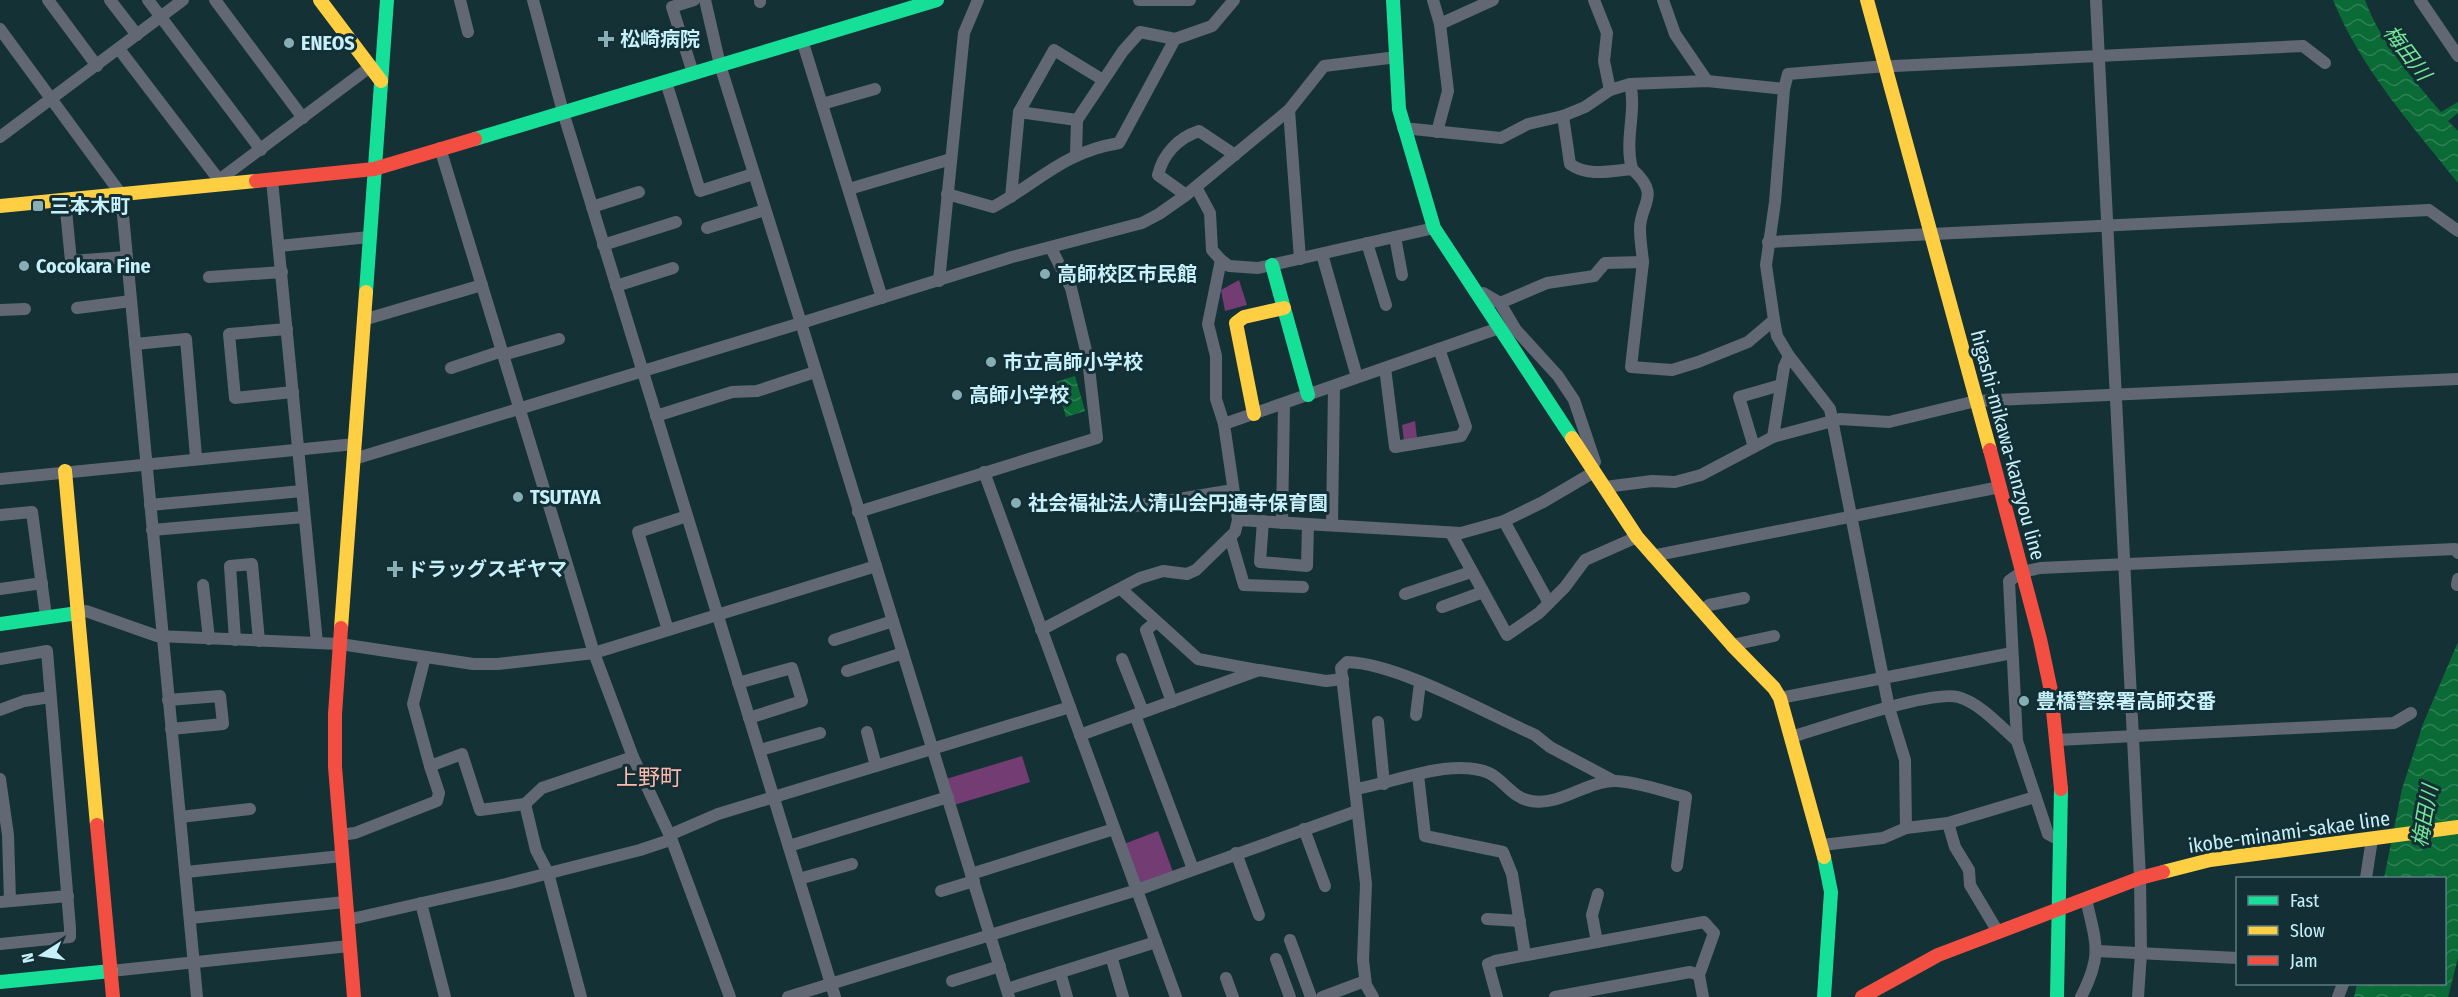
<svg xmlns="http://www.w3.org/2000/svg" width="2458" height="997" font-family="'Fira Sans Condensed','Noto Sans JP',sans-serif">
<defs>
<pattern id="water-waves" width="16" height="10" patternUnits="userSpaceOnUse" patternTransform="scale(1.5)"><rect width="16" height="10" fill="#0b6b37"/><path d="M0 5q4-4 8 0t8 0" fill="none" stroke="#2d8155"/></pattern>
</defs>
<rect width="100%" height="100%" fill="#143236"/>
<g fill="#733c72">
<path d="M1239,280L1247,305L1225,311L1221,290Z"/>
<path d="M1415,421L1417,438L1404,441L1402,425Z"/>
<path d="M1022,756L1030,782L954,805L946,779Z"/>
<path d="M1158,831L1173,872L1140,884L1124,844Z"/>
</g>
<g fill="url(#water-waves)">
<path d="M2333,0H2365C2380,42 2413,79 2441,112L2458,102V113L2448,121L2458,131V183C2412,125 2361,69 2333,0Z"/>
<path d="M1075,376L1085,411L1066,417L1056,382Z"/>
<path d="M2458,642V958L2448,997H2354L2357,984H2444V878H2384L2402,789L2423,724Z"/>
</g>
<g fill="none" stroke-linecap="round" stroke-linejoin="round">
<g stroke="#616873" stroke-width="12">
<path d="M48,0L97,66"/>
<path d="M110,0L137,35"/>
<path d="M148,0L261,150"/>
<path d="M215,0L303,118"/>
<path d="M460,0L468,32"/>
<path d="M533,0L563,112L835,997"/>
<path d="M760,0V2"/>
<path d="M1139,0H1190"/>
<path d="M1433,0L1440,24L1448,91L1437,132"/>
<path d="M1594,0L1607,33L1604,61L1610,90"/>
<path d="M1663,0L1675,34L1707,81"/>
<path d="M2096,0L2140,878L2141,953L2138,997"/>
<path d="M2420,0L2458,56"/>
<path d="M1440,24L1493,0"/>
<path d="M0,29L121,194L197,997"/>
<path d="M802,40L882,298"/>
<path d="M119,49L219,180"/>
<path d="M693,73L672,7L694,0"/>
<path d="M666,82L700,191L753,174"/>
<path d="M1630,84C1637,111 1624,139 1632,169"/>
<path d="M1784,89L1775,202L1766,265L1774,320L1777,336L1789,356L1830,409L1889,708L1905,760L1906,828"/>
<path d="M822,104L875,89"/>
<path d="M1289,110L1300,259"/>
<path d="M1019,112L1077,120"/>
<path d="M1563,116L1570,164C1587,177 1611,171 1632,169C1662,196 1640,203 1640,229C1640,240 1642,251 1643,262"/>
<path d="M1403,128L1501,138L1528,124L1563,116L1585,107L1610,90L1630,84L1707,81L1784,89L1788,74L1874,67L2303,46L2325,63"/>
<path d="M0,137L183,0"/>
<path d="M440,148L594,653L633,757L671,838L730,997"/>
<path d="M1076,154L1077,120L1123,51L1140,32L1175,39"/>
<path d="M272,180L317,643"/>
<path d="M219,185V180L370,67"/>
<path d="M1196,187L1210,213L1212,250L1221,260"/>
<path d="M849,189L951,159"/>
<path d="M947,194L993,207C1041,181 1061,153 1119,143L1175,39L1212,26L1234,0"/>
<path d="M1186,195L1158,175C1163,154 1178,138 1199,131L1235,155"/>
<path d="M1011,197L1019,112L1054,50L1103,80"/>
<path d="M65,200L71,261L126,257"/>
<path d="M592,207L639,192"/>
<path d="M707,228L765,210"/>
<path d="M1395,237L1402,275"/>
<path d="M1768,242L2429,210L2458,231"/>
<path d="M1367,243L1386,305"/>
<path d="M603,245L676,222"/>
<path d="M279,246L369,237"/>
<path d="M1322,254L1357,377"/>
<path d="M209,277L282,272"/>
<path d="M939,281L964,33L978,0"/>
<path d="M616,286L673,268"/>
<path d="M1478,296L1483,293L1500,303L1516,330L1558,376L1574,400L1595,462L1592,467"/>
<path d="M1500,303L1547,283L1594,276L1605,263L1643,262L1631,367L1672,370L1698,362L1748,342L1774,320"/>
<path d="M77,308L131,301"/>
<path d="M0,310L25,309"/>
<path d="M363,320L482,285"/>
<path d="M287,329L229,334L235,398L293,392"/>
<path d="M135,344L186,339L196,457"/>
<path d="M503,355L559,339"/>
<path d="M451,368L502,351"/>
<path d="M1385,368L1395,447L1461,436L1466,427L1439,349"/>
<path d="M656,416L732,392L757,391L815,372"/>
<path d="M1224,424L1216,399V356L1208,324L1221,260L1229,266L1258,268L1434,228"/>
<path d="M1773,437L1784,367L1789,356"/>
<path d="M1754,447L1739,397L1781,385"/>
<path d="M354,459L801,323L720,65L705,0"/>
<path d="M984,472L1176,997"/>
<path d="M0,479L355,444"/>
<path d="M1605,487L1652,481L1675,482L1701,475L1773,437L1840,419L1889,422L1976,401L2458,379"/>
<path d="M150,505L302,491"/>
<path d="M1130,507L1233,490"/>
<path d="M858,512L1097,438L1088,359L1071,288L1051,248"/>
<path d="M0,515L32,512L46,616"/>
<path d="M1238,520L1461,533L1504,521L1543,502L1594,472"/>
<path d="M1263,521L1260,562L1307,566L1308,524"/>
<path d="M1504,521L1549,603"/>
<path d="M1282,523L1284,404"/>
<path d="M1332,525L1334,386"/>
<path d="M152,530L304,517"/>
<path d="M1451,533L1507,635L1539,613L1565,587L1585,560L1637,537"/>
<path d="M1230,537L1244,585L1303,587"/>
<path d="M1652,556L2000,487"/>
<path d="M203,585L209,639"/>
<path d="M2457,585L2458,579"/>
<path d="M0,589L42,583"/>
<path d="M1121,589L1198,659L1257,670"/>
<path d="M1405,594L1471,572"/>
<path d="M1442,607L1483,592"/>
<path d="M1701,611L1709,605L1744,598"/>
<path d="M78,613L86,611L157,636L340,644L473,664H498L594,653L876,566"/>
<path d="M1156,622L1146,630L1172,702"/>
<path d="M668,630L638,532L687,516"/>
<path d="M1041,630L1140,578L1163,571L1187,574L1196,570L1235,532L1238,520L1224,424L1499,328"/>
<path d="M235,640L230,566L252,564L259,641"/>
<path d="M834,640L893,621"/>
<path d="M1732,645L1774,636"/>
<path d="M425,657L413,704L430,766L462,754L480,810L525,804L536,850L548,873L581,997"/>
<path d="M0,659L47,651L70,928V937L0,944"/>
<path d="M1122,659L1143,712"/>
<path d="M847,671L903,653"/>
<path d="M738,683L792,668L802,701L749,718"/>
<path d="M1780,698L2012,653"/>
<path d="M168,700L220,696L223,724L171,729"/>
<path d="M0,710L24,701L50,697"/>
<path d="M1135,715L1193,869"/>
<path d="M1416,715L1420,683"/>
<path d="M1378,722L1384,784"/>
<path d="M867,732L876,766"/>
<path d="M1080,735L1259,670L1326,681L1343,679"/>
<path d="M1792,737C1824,727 1930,690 1958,697C1980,703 2000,726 2017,741"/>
<path d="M2057,740L2394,723L2411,713"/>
<path d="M760,750L820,733"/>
<path d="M1418,775L1425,836L1503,852L1512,874L1525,955"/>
<path d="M0,779L8,835L10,901"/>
<path d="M1355,789C1394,783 1452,757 1489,773C1504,780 1512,798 1531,801C1561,806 1586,781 1615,781C1635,781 1666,792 1686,797L1677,866"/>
<path d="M525,804L542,788L633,757"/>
<path d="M180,817L250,809"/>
<path d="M1948,823L1955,847L1969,870L1970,885L1998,932"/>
<path d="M1304,829L1325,886"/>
<path d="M340,835L355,833L437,801L439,793L430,766"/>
<path d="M2061,841L2048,834L2017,741L2009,581L2022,572L2040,568L2455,549L2458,553"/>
<path d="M1822,845L1883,838L1906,828L1948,823L2035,797"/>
<path d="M789,846L948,797"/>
<path d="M1236,853L1259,915"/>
<path d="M186,872L342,856"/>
<path d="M971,874L1114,829"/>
<path d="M2366,878L2372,839"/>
<path d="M799,879L852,864"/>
<path d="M941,891L974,881"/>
<path d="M0,902L68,896"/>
<path d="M421,903L445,997"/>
<path d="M190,918L345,902"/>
<path d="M1487,919L1520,921"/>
<path d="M347,920L506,884L640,850L667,841L674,833L718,814L1070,707"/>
<path d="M1290,940L1311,997"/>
<path d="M1597,942L1592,915L1598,894"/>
<path d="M2097,951L2238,958"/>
<path d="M1111,956L1123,997"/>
<path d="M1276,959L1290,997"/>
<path d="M111,971L349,946"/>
<path d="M1060,972L1067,997"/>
<path d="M1226,978L1233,997"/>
<path d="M952,981L1000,966"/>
<path d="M1007,989L1156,942"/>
<path d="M788,997L1137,890L1357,811"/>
<path d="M1009,997L801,323L1012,257L1142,223L1159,214L1186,195L1289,110L1324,66L1397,57"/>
<path d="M1322,997L1365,981"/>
<path d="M1373,997L1366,985L1363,960L1366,884L1341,668L1347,662C1397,663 1486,713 1535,735L1550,747L1614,781"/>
<path d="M1497,997L1488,964L1495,961L1704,922L1714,933L1699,975L1703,997"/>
<path d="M1555,997L1690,972L1699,975"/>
<path d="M2081,997C2103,954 2096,944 2086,899"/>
<path d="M2338,997L2343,984"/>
</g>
<g stroke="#16e098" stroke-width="14">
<path d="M1393,0L1399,109L1434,228L1572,438"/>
<path d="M475,139L937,0"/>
<path d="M1272,265L1308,395"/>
<path d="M366,292L387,0"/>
<path d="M0,624L78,613"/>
<path d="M0,982L111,971"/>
<path d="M1824,997L1831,892L1824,857"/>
<path d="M2057,997L2061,789"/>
</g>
<g stroke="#ffcf43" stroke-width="14">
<path d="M320,0L381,81"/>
<path d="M1867,0L1990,450"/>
<path d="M0,206L256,181"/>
<path d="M1254,414L1236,323L1244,317L1284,308"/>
<path d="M1572,438L1637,537L1732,645L1774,688L1780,698L1824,857"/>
<path d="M65,471L97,825"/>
<path d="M341,628L366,292"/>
<path d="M2163,872L2210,860L2458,827"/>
</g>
<g stroke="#f24e42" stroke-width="14">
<path d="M256,181L374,169L475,139"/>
<path d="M1990,450L2040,639L2051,691L2061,789"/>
<path d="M341,628L335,714V767L354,997"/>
<path d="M97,825L113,997"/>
<path d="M1862,997L1938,955L2140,878L2163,872"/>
</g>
</g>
<g fill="#88aeb5" stroke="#132f35" stroke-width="2">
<path d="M603 30h6v6h6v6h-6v6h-6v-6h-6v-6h6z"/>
<circle cx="289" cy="43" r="6"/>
<rect x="32" y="200" width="12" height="12" rx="3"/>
<circle cx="24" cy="266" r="6"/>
<circle cx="1045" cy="274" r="6"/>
<circle cx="991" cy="362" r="6"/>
<circle cx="957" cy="395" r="6"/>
<circle cx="518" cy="497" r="6"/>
<circle cx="1016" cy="503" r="6"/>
<path d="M392 560h6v6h6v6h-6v6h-6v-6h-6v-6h6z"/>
<circle cx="2024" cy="701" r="6"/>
</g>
<g text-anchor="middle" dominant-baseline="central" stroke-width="6" stroke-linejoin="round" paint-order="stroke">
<g font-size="20" font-weight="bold" fill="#c7f1fa" stroke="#132f35" text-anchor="start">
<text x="620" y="39">松崎病院</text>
<text x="301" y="43">ENEOS</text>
<text x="50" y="206">三本木町</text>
<text x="36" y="266">Cocokara Fine</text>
<text x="1057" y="274">高師校区市民館</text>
<text x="1003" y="362">市立高師小学校</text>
<text x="969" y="395">高師小学校</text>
<text x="530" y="497">TSUTAYA</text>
<text x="1028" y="503">社会福祉法人清山会円通寺保育園</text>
<text x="407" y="569">ドラッグスギヤマ</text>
<text x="2036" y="701">豊橋警察署高師交番</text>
</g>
<g font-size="20" fill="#c7f1fa" stroke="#132f35">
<text transform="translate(2008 445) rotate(75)">higashi-mikawa-kanzyou line</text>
<text transform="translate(2289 832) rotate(-8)">ikobe-minami-sakae line</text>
</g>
<g font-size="21" font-style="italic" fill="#73e695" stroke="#132f35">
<text transform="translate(2407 53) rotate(53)">梅田川</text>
<text transform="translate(2425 816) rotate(-80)">梅田川</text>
</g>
<g font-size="22" fill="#fcb9ac" stroke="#132f35">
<text x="649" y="777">上野町</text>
</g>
</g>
<rect x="2236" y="877" width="210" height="108" fill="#132f35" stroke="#5b7d84" stroke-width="1.5"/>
<rect x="2248" y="896" width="30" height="9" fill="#16e098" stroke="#5b7d84" stroke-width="1.5"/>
<text x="2290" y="907" font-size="18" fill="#c7f1fa">Fast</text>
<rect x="2248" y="926" width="30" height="9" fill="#ffcf43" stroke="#5b7d84" stroke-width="1.5"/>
<text x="2290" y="937" font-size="18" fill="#c7f1fa">Slow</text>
<rect x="2248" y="956" width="30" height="9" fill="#f24e42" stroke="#5b7d84" stroke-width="1.5"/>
<text x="2290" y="967" font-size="18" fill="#c7f1fa">Jam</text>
<g transform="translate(42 955) rotate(258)" stroke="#132f35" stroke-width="4.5" paint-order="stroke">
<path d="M0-4.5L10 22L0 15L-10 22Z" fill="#c7f1fa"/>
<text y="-9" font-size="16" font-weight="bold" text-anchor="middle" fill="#c7f1fa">N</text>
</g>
</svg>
